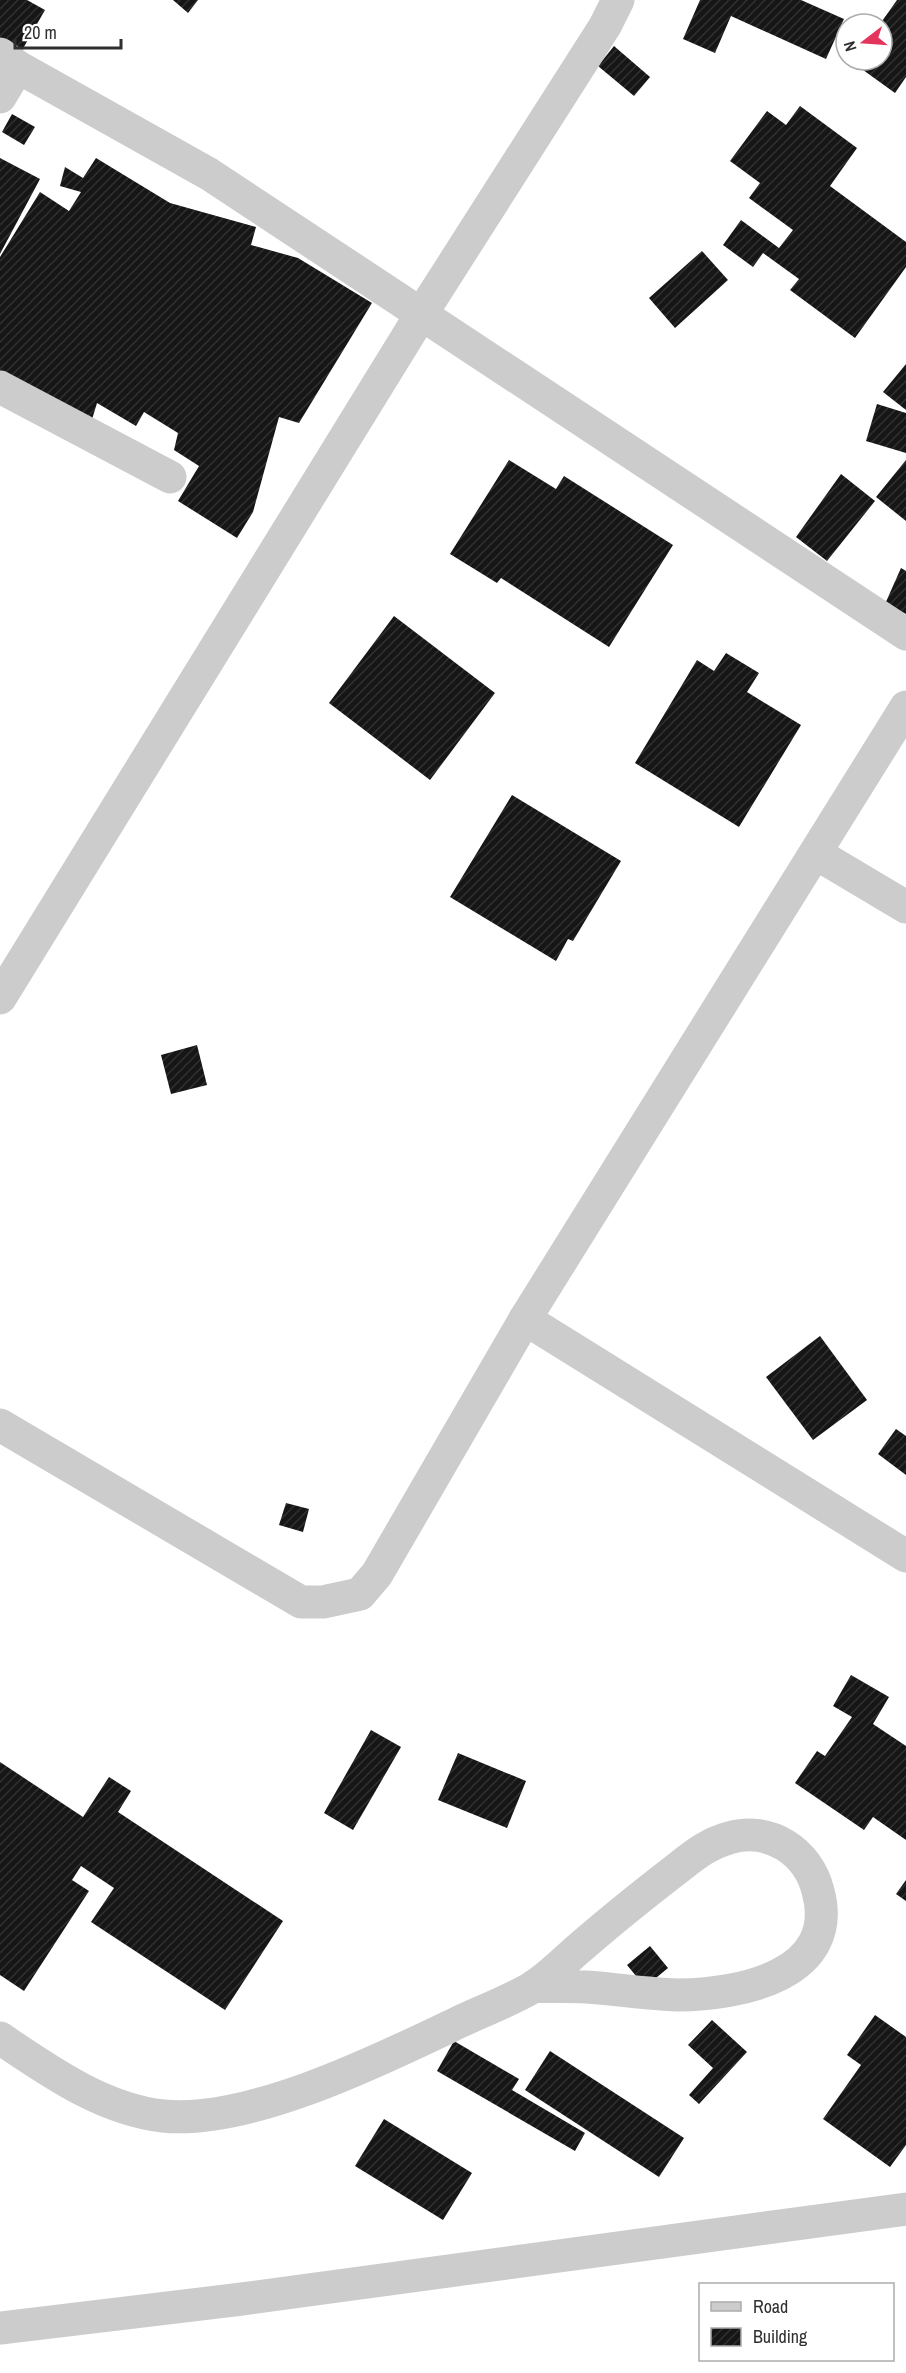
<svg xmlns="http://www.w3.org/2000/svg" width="906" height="2373" font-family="'Archivo Narrow',sans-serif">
<defs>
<pattern id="building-hatch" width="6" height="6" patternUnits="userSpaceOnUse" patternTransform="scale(1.5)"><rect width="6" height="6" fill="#161616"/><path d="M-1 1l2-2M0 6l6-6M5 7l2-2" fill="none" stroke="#303030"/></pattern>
</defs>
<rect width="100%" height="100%" fill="#fff"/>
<g fill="url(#building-hatch)">
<path d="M0,0H27L45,10L21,52L0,39Z"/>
<path d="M173,0H198L188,13Z"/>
<path d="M700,0H801L844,19L826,59L731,16L715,53L683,39Z"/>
<path d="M897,0H906V77L895,93L852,62L854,60H882L880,24Z"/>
<path d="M614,46L650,77L634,96L598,66Z"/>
<path d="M800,106L857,148L830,186L906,242V267L855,338L790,290L799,279L763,253L753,267L723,245L741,220L779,248L793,230L749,198L760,183L730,161L767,111L786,125Z"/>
<path d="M12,114L35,127L24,145L2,132Z"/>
<path d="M0,158L40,179L0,254Z"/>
<path d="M96,158L170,203L256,227L251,245L298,258L372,303L299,423L279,417L253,512L237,538L178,501L199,466L174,450L178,433L144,412L136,426L97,403L90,426L0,385V257L40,192L69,211L81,192L60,186L65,167L83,178Z"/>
<path d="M702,251L728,280L675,328L649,298Z"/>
<path d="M906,364V410L883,392Z"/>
<path d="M877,404L906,413V453L866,441Z"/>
<path d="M509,460L556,489L564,476L673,545L609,647L501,578L497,583L450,554Z"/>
<path d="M906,460V521L876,497Z"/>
<path d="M841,474L875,501L827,561L796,537Z"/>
<path d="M901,568L906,571V614L885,604Z"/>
<path d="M394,616L495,693L430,780L329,703Z"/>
<path d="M726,653L759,673L747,692L801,725L739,827L635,763L697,660L714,671Z"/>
<path d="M512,795L621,861L573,941L568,939L556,961L450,897Z"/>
<path d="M197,1045L207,1085L171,1094L161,1055Z"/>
<path d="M820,1336L867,1400L813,1440L766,1377Z"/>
<path d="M896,1429L906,1436V1475L878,1454Z"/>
<path d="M286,1503L309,1509L303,1532L279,1525Z"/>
<path d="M851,1675L889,1697L873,1724L906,1746V1840L873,1817L864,1830L795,1783L817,1751L825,1756L852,1717L833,1706Z"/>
<path d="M371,1730L401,1747L353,1830L324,1813Z"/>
<path d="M458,1753L526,1781L507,1828L438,1800Z"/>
<path d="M0,1762L83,1817L109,1777L131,1791L118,1812L283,1921L225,2010L91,1922L114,1888L81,1866L72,1880L89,1891L24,1991L0,1975Z"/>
<path d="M906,1880V1901L896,1894Z"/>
<path d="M650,1946L668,1968L645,1987L627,1965Z"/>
<path d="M875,2015L906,2037V2145L890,2167L823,2119L861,2065L847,2055Z"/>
<path d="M712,2020L747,2052L699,2104L689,2095L713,2068L688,2045Z"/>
<path d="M454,2041L519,2079L512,2090L585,2133L575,2151L437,2071Z"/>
<path d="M550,2051L684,2138L659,2177L525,2090Z"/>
<path d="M384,2119L472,2173L443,2220L355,2166Z"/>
</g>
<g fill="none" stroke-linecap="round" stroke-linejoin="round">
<g stroke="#ccc" stroke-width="33">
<path d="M0,54L18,67L209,174L906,634"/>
<path d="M0,97L18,67"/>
<path d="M0,387L170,477"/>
<path d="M817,854L906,907"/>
<path d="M0,998L422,313L605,26L618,0"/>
<path d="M525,1319L906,1556"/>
<path d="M0,1425L301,1602H323L360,1594L377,1574L525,1319L906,707"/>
<path d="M0,2038C49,2071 102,2109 163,2116C248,2125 380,2060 457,2023C482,2011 510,2001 533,1987C551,1976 567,1958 583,1945C613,1919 643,1895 674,1871C692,1857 707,1844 729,1838C769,1826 808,1851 818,1891C841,1975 739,1995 677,1995C647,1994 616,1989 586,1987C569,1986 551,1987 534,1986"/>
<path d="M0,2328L242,2299L906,2209"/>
</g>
</g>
<rect x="699" y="2283" width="195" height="78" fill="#ffffff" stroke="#acacac" stroke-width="1.5"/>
<rect x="711" y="2302" width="30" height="9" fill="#cccccc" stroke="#acacac" stroke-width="1.5"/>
<text x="753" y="2313" font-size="18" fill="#2f2f2f">Road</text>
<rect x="711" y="2328" width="30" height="18" fill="url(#building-hatch)" stroke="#acacac" stroke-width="1.5"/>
<text x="753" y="2343" font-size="18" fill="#2f2f2f">Building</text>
<g transform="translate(864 42) rotate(253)"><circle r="28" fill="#ffffff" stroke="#acacac" stroke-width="1.5"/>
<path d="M0-4.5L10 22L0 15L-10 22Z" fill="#e3355b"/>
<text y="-9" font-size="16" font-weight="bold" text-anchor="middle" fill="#2f2f2f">N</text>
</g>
<path d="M15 39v9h106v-9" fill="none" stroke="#2f2f2f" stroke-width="3"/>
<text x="24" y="39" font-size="18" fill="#2f2f2f" stroke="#ffffff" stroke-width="4.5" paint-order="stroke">20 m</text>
</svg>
